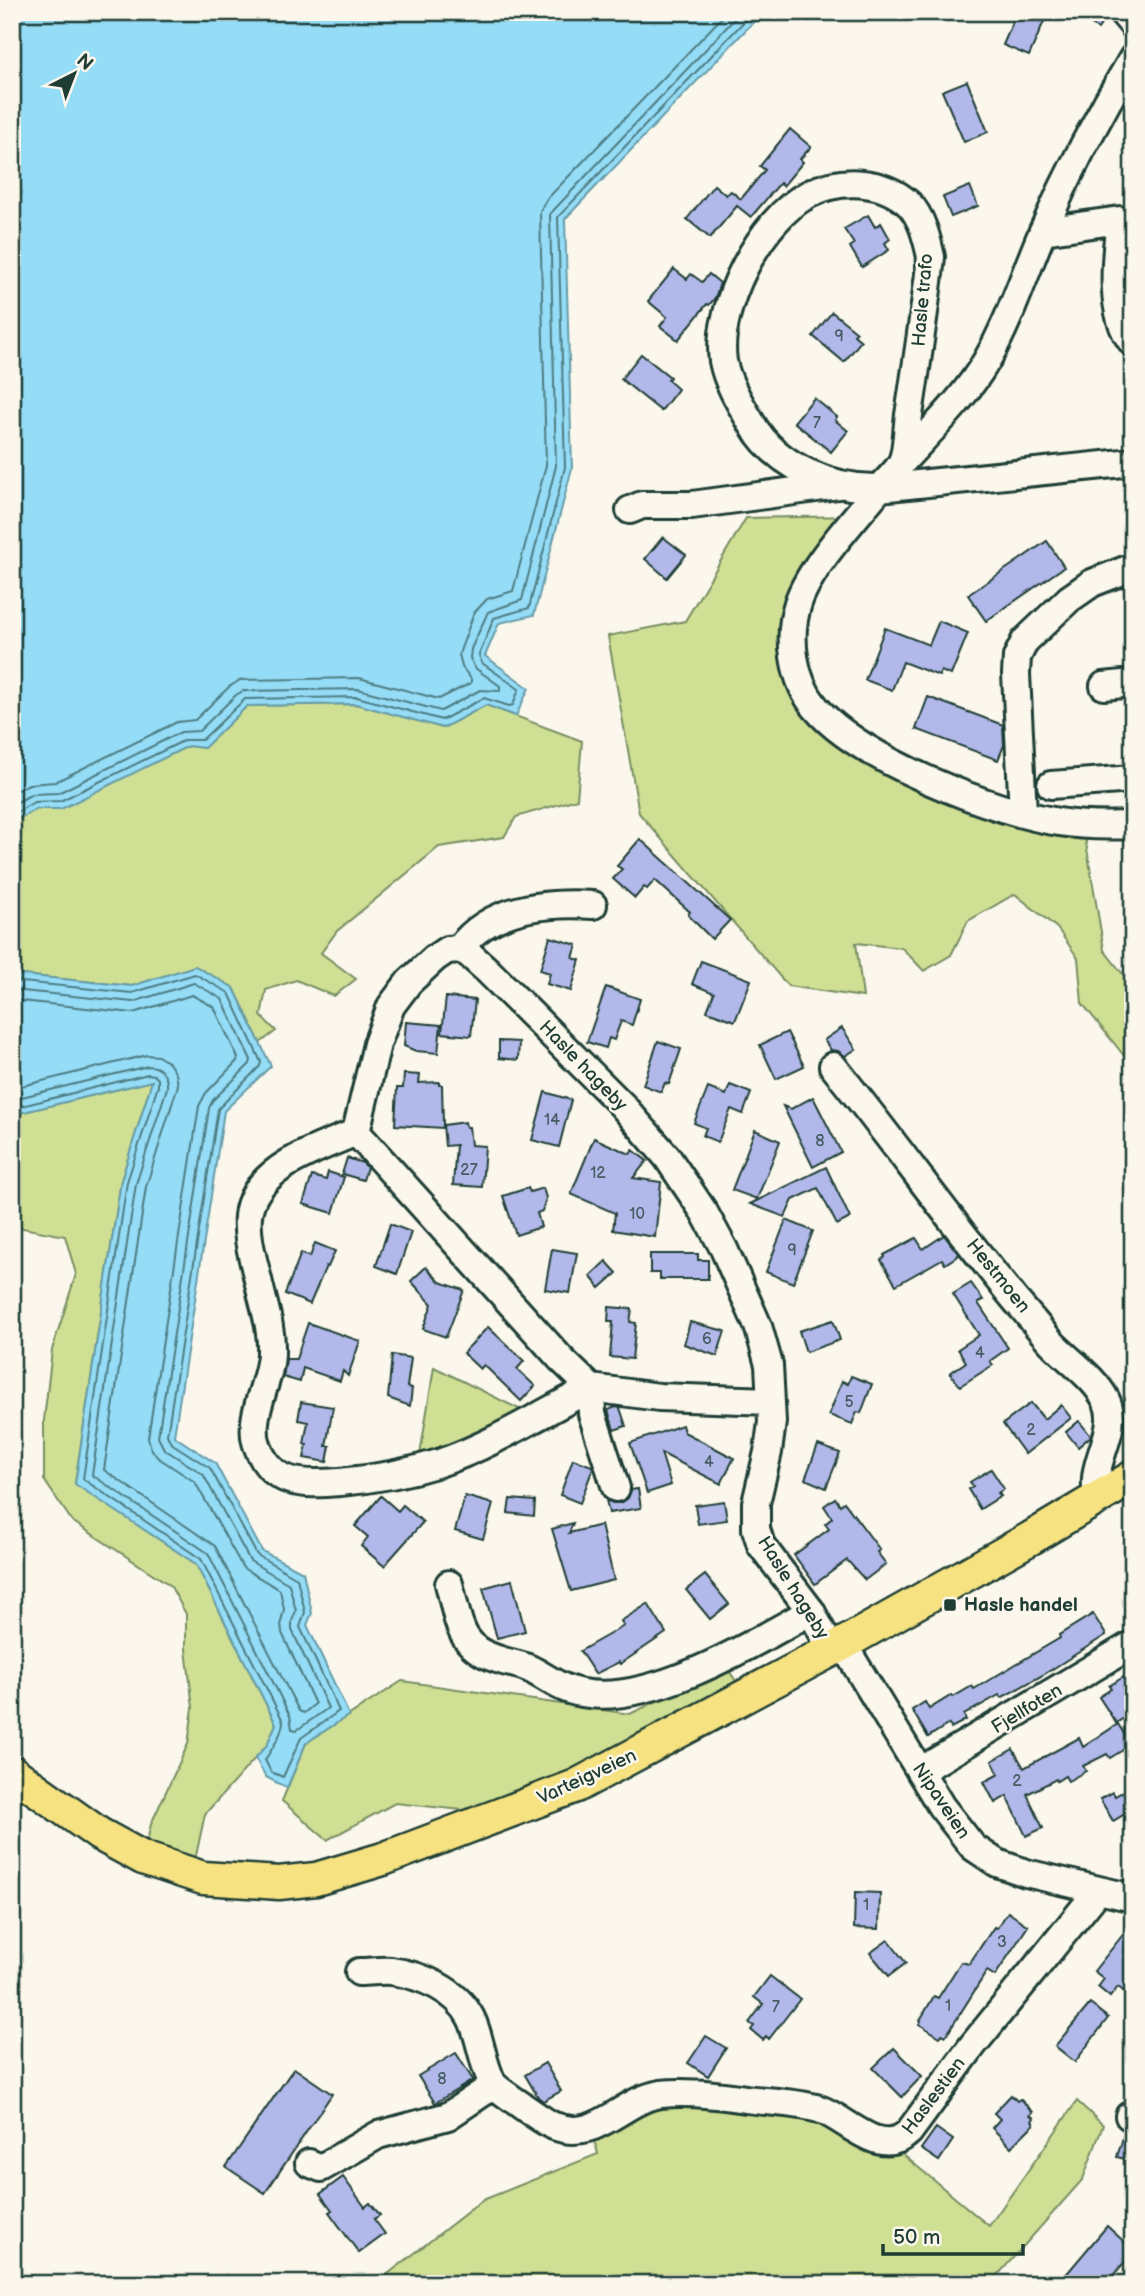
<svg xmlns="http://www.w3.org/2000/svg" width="1145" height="2296" font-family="'Balsamiq Sans',sans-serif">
<rect width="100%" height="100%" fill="#fbf7ec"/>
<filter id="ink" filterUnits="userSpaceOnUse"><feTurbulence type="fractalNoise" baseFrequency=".0143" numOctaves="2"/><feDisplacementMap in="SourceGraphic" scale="14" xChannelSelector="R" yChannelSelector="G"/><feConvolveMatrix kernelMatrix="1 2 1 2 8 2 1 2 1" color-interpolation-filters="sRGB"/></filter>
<g filter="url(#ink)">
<g fill="#cfdf93" stroke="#778e64" stroke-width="2">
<path d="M857,516L810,578L796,667L870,749L1083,825L1104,950L1133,987V1067L1082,1003L1078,958L1057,928L1015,894L968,921L951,955L924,971L902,948L856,943L863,997L788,986L639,813L608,636L685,621L746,518Z"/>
<path d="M356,704L443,728L486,705L582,741L577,799L516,817L504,837L439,847L337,931L321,953L356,979L334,996L296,980L266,990L261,1016L276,1031L260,1043L234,988L195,966L132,986L12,974V823L36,809L61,808L188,746L204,748L247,706Z"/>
<path d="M152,1081L121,1181L75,1483L196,1564L276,1724L267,1745L205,1814L194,1865L146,1846L151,1824L188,1744L193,1708L186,1649V1614L170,1585L72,1521L44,1480V1420L52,1350L76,1274L65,1236L12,1226V1111L20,1113Z"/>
<path d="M434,1367L527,1413L433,1455H420Z"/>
<path d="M727,1668L743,1691L585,1773L482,1812L395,1803L327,1840L282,1801L306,1743L402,1681L630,1714Z"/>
<path d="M635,2101L810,2107L889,2143L989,2226L1077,2101L1103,2125L1083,2179L990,2284H375L483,2200L598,2154L591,2128Z"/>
</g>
<g fill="#95dcf7" stroke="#669ca9" stroke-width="2">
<path d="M12,12H763L565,219L572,468L534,615L499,623L485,656L529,688L516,716L486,705L443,728L356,704L247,706L204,748L188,746L61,809H36L12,823Z"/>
<path d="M195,966L234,988L271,1066L224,1111L174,1436L215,1463L262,1551L303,1572L312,1613L307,1625L349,1715L306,1743L287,1788L266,1777L255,1758L267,1745L276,1724L196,1564L75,1484L121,1181L152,1081L20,1113L12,1110V974L132,986Z"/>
</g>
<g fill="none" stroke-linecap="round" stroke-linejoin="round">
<g stroke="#4e7d82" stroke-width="2">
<path d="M12,793L29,784L55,782L177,722L195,720L229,687L240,680L359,678L439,699L471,683V679L462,667L459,654L474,613L487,599L513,591L546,465L540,211L546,200L727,12"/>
<path d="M12,805L32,794L58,793L181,732L199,731L236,695L243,691L358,689L441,711L480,690L500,691V686L475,668L470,658L471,649L488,612L522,600L556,466L550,214L741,12"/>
<path d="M12,815L34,802L60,801L185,740H202L245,699L357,697L442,720L484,698L509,706L513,705L519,689L482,663L479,655L494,618L529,608L565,467L558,217L753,12"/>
<path d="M12,981L132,993L195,974L229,993L261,1062L260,1066L218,1109L167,1435L171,1443L210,1468L257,1555L297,1578L305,1612L300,1627L339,1711L301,1738L283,1777L271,1772L265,1760C272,1748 282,1736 283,1721L201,1559L83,1479L127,1182L158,1086V1079L154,1075L148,1074L22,1106L12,1104"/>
<path d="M12,990L133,1002L194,983L222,999L251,1060L250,1064L213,1100L209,1108L158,1437L164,1449L203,1474L250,1561L289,1584L296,1611L292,1621V1630L328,1708L297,1730L292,1729L290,1716L208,1553L92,1475L136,1184L167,1088C168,1075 161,1066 148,1066L22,1097L12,1096"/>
<path d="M12,1000L133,1013L192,995L214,1007L238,1058L237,1061L206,1093L199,1106L148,1438L151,1448L157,1457L195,1482L243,1568L280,1590L284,1609L281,1622L282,1633L315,1704L304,1713L299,1711L215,1546L104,1470L146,1187L178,1085L176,1074L169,1063L158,1056L147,1055L22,1086L12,1085"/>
</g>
</g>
<g fill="#b2b9ea" stroke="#1f3d34" stroke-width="2">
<path d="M1017,12H1048L1029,56L1003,45Z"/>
<path d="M1070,12H1107V15L1098,29Z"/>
<path d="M967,81L988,132L964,142L942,91Z"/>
<path d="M790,129L811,147L800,159L803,162L783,186L780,183L751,217L737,206L710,238L687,219L714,185L726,195L731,191L741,199L765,170L760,166Z"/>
<path d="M970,186L978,206L951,217L943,197Z"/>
<path d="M868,215L875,227L881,223L890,239L885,243L889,250L862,267L850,247L854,244L844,229Z"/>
<path d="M674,269L687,279L691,274L702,282L709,274L720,283L715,298L709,305L707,304L678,340L660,326L667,317L648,301Z"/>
<path d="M832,312L857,332L854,335L861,341L844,362L813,336Z"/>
<path d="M641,354L670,377L668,380L678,389L661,411L621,379Z"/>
<path d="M814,398L837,417L835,420L848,431L831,452L794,422Z"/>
<path d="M663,537L686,555L667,578L645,559Z"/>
<path d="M1047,541L1064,567L986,621L968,595Z"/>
<path d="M939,621L968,633L951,675L941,671L939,676L903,662L892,690L865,680L885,628L929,645Z"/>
<path d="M928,697L1003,725L1004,745L998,760L916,729Z"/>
<path d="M640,839L730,920L712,939L688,915L690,912L655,880L647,889L644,887L635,898L613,879L622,869L617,866Z"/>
<path d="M550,937L577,945L573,958L580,960L571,991L547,984L550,973L540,970Z"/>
<path d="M701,961L751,980L735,1021L707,1011L714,993L692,984Z"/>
<path d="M606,987L640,999L632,1025L621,1021L614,1040L609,1038L606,1048L587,1042Z"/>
<path d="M446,997L475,1000L471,1036L442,1033Z"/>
<path d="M406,1022L441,1025L438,1053L416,1051L404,1046Z"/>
<path d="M842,1028L856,1049L845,1056L838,1051L831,1050L824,1040Z"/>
<path d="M787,1032L804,1066L776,1079L760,1045Z"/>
<path d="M499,1041L519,1042L518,1060L499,1058Z"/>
<path d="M658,1041L681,1049L669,1084L665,1083L661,1092L643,1085Z"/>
<path d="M404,1074L420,1075L419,1083L439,1082V1085H442L443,1125L465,1122L466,1127H469L471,1145L485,1146L482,1187L453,1185L456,1145L445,1146L443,1125V1128L395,1125L397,1088H403Z"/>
<path d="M730,1085L751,1093L743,1114L731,1109L718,1142L703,1136L706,1128L694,1123L708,1088L726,1095Z"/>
<path d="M545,1092L571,1100L559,1147L532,1140Z"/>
<path d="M813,1097L841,1152L813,1167L783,1106L791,1109Z"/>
<path d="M755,1130L780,1141L757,1199L732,1190Z"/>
<path d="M594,1138L630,1154L633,1150L647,1161L633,1178L661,1182L655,1237L613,1230L615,1213L571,1194Z"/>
<path d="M347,1158L363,1163L367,1167L363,1180L342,1174Z"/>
<path d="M826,1167L850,1218L837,1225L818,1188L793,1200L785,1217L750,1204Z"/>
<path d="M328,1172L344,1177L333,1213L303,1204L312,1176L326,1180Z"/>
<path d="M528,1188L530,1192L543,1188L546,1198L542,1211L537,1213L541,1227L516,1235L503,1196Z"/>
<path d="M786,1220L813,1231L793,1283L766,1272Z"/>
<path d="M390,1224L411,1232L397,1274L376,1266Z"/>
<path d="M944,1235L959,1255L945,1264L942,1259L896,1285L881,1260L885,1257L884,1255L916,1238L923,1249Z"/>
<path d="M315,1243L335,1251L328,1267L326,1266L310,1304L285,1294L301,1253L310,1257Z"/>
<path d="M552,1249L577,1253L570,1293L545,1289Z"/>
<path d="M650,1254H698V1260H708V1279H660V1273H650Z"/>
<path d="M606,1261L617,1273L600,1288L590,1276Z"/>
<path d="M426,1267L440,1282L464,1290L446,1337L423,1329L432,1304L411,1281Z"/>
<path d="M971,1283L983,1300L978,1303L1008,1348L990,1361L993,1365L960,1386L950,1373L966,1362L958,1349L979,1335L953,1294Z"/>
<path d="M609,1307L632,1309L630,1322L636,1323L632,1359L610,1357L613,1322H608Z"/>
<path d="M833,1320L840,1340L806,1352L799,1331Z"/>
<path d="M690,1322L725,1331L717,1356L684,1344Z"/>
<path d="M308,1323L360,1341L348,1376L343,1371L340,1381L303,1368L300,1382L283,1377L286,1359H296Z"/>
<path d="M488,1327L524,1361L517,1369L535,1386L521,1401L484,1365L480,1369L463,1353Z"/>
<path d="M392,1355L411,1358L407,1387L412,1388L410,1406L388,1398Z"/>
<path d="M851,1376L872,1384L861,1413L857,1412L852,1424L829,1415L842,1381L848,1384Z"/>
<path d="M301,1402L333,1407L326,1446H330L327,1462L304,1458L307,1445L304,1444L308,1422L298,1420Z"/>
<path d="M1031,1403L1044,1419L1061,1405L1071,1418L1025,1454L1003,1424Z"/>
<path d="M616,1407L620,1408L626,1426L614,1430L608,1410Z"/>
<path d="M1079,1421L1091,1436L1078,1447L1066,1432Z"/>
<path d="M682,1425L684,1432L734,1458L721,1484L661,1453L671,1485L647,1493L630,1443Z"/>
<path d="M818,1445L840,1453L826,1488L805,1479Z"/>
<path d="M573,1459L592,1466L593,1468L580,1503L560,1495Z"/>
<path d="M991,1469L1004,1489L998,1493L1001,1496L980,1509L968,1489L973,1486L970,1482Z"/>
<path d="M638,1489L641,1508L609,1513L606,1500L613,1503H621L628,1498L631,1490Z"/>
<path d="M381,1496L398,1511L403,1505L423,1522L384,1566L361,1546L368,1537L355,1526Z"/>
<path d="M465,1496L493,1504L483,1539L455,1531Z"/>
<path d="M835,1498L840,1505L844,1502L880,1550L877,1552L886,1564L865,1580L847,1560L815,1584L794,1555L829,1529L825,1524L832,1518L824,1506Z"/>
<path d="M510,1499L535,1501L534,1516L508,1513Z"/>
<path d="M724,1501L727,1520L698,1524L695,1505Z"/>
<path d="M573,1523L569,1533L601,1525L614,1580L571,1591L552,1529Z"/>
<path d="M705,1575L729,1604L710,1619L686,1590Z"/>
<path d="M512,1580L525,1631L497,1638L483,1588Z"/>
<path d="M648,1604L666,1633L620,1664L619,1662L595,1674L580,1651L624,1626L621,1621Z"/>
<path d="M1093,1614L1106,1635L1043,1675L1001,1698L999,1695L964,1715L966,1720L951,1728L949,1724L928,1737L912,1710L925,1702L929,1709L952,1695L953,1697L972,1686L974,1689L1060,1638L1059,1635Z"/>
<path d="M1125,1676L1133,1688V1712L1116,1723L1099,1697L1111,1689L1109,1686Z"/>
<path d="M1118,1724L1131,1745L1110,1758L1107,1754L1083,1766L1086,1771L1068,1781L1065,1776L1057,1781L1056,1779L1027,1794L1043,1828L1026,1836L1007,1796L995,1803L984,1782L999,1774L992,1761L1013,1749L1024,1768L1079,1738L1083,1747Z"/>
<path d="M1133,1786V1809L1113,1821L1100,1799L1113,1792L1115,1796Z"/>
<path d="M855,1892L880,1893L879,1929L854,1928Z"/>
<path d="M1008,1912L1028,1926L995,1976L987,1971L946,2036L942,2034L940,2037L919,2024L921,2021L920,2020L934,1996L938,1998L961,1962L969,1964L994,1927L997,1928Z"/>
<path d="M1133,1922V1998L1118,1987L1110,1997L1098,1987L1104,1979L1094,1971Z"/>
<path d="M888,1940L906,1963L889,1976L870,1953Z"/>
<path d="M770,1976L800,1999L769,2039L766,2036L763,2040L751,2030L754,2026L749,2023L763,2004L754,1997Z"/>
<path d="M1090,2004L1108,2018L1075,2062L1055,2046Z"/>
<path d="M706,2036L726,2048L708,2076L688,2063Z"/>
<path d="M894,2048L922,2076L902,2097L873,2068Z"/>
<path d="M456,2053L473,2080L435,2103L418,2076Z"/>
<path d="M545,2063L561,2091L543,2101L538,2097L525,2075Z"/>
<path d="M294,2068L332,2094L265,2193L226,2167Z"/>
<path d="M1011,2095L1017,2101L1020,2099L1033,2112L1030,2115L1034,2118L1032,2121L1034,2124L1011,2147L992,2128L1000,2119L994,2113Z"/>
<path d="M936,2128L953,2140L939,2161L921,2149Z"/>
<path d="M1125,2131L1133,2132V2161L1117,2157Z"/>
<path d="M343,2177L365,2207L370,2203L380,2215L374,2219L385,2234L359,2253L329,2212L332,2210L320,2194Z"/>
<path d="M1107,2226L1131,2248L1127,2253L1130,2256L1109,2280L1106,2277L1100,2284H1058Z"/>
</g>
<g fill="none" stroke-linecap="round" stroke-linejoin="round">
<g stroke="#1f3d34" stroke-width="32">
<g id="minor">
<path d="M1122,12L1133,25"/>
<path d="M1043,231L1120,220C1116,254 1108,314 1133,343"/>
<path d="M902,462C931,430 965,398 987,360C1010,320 1024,275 1042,233C1068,173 1099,114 1133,58"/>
<path d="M1133,462L879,488C832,489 777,467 752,424C741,405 727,383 723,361C715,308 761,218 809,194C840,178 882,179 909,204C922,217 927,239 931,257C925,310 917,362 909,415C907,427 907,451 902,462C897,472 885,482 878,490C853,521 810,567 798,603C787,637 793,681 816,708C859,759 993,812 1059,822C1083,826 1108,826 1133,825"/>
<path d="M630,510L642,505H692L838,485"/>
<path d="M1104,686L1133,683"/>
<path d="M1051,785L1133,779"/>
<path d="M1023,813L1016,674L1017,657L1025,641L1069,599L1092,583L1133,567"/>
<path d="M459,949C489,908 545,902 593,905"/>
<path d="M833,1066C896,1144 953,1225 1017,1302C1029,1315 1040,1330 1052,1343C1069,1361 1094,1377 1106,1400C1122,1432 1085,1466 1099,1499"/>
<path d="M356,1132C319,1149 253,1167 248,1216C246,1238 254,1262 259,1284C264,1306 272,1329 271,1352C271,1382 247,1415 257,1445C271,1486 303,1485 340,1482C373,1479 407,1473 439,1463C492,1445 542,1413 591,1388L592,1414L616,1488"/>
<path d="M770,1401L659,1397L591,1388L561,1359L356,1132L377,1044L391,1006L409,982L435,958L447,950L459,949L468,953L488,971L622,1105L667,1157L704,1212L724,1249L758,1326L769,1365L772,1422L768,1452L756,1503V1529L761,1545L811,1611L832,1651"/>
<path d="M449,1584C459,1620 457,1646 497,1659C508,1663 519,1664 528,1668C547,1677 561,1690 582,1693C650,1706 753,1644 811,1611"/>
<path d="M843,1644L941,1806L973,1847L997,1863L1026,1873L1133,1898"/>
<path d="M920,1771L1133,1644"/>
<path d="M359,1972C370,1972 381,1970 391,1971C421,1975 457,1990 471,2018C481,2038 482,2064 493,2084C496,2088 547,2124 554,2126C598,2143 620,2100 661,2094C686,2091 720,2095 746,2099C769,2102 796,2102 819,2109C847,2118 880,2160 909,2132L973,2045L1098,1891"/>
<path d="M1129,2116L1133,2117"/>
<path d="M309,2163L321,2168L378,2135L448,2116L494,2085"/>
</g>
</g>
<g stroke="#1f3d34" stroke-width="37">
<path id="major" d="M12,1772L99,1834L143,1858L203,1878L279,1883L316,1879L383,1859L576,1786L843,1644L1031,1538L1133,1477"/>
</g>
<use href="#minor" stroke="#fbf7ec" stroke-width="26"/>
<use href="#major" stroke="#f6e281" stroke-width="32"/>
</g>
</g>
<rect fill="#1f3d34" stroke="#fbf7ec" stroke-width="2.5" x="943" y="1598" width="14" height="14" rx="3.5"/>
<g text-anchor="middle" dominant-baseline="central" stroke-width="5" stroke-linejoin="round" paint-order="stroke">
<g font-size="16" fill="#445c62">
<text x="839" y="336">9</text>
<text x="817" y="423">7</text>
<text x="552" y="1120">14</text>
<text x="820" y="1141">8</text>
<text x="469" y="1170">27</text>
<text x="598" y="1173">12</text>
<text x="637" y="1214">10</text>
<text x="792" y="1250">9</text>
<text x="707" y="1339">6</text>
<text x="980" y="1353">4</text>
<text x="849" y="1402">5</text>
<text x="1031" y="1430">2</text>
<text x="709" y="1462">4</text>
<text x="1017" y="1781">2</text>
<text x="866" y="1905">1</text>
<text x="1002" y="1942">3</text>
<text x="948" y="2006">1</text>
<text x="776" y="2007">7</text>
<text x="442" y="2079">8</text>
</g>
<g font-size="19" fill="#1f3d34" stroke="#fbf7ec">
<text transform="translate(923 300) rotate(-85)">Hasle trafo</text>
<text transform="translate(583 1066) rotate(46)">Hasle hageby</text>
<text transform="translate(998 1276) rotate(51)">Hestmoen</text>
<text transform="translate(793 1588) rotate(58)">Hasle hageby</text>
<text transform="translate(1027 1709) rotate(-31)">Fjellfoten</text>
<text transform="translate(587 1777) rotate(-25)">Varteigveien</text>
<text transform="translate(941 1801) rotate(56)">Nipaveien</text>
<text transform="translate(934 2096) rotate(-53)">Haslestien</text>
</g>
<g font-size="19" font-weight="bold" fill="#1f3d34" stroke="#fbf7ec" text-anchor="start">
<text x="964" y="1605">Hasle handel</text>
</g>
</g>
<rect width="1145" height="2296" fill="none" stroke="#fbf7ec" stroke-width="42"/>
<rect x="21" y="21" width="1103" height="2254" fill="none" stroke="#1f3d34" stroke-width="2.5" filter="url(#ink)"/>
<g transform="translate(74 74) rotate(42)" stroke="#fbf7ec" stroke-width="5" paint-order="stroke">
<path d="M0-5L12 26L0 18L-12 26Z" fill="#1f3d34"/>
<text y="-10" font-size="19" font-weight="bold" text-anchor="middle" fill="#1f3d34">N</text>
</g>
<path d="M883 2244v10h140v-10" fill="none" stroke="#1f3d34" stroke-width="3.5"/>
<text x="893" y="2244" font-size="21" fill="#1f3d34" stroke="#fbf7ec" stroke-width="5" paint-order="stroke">50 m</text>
</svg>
